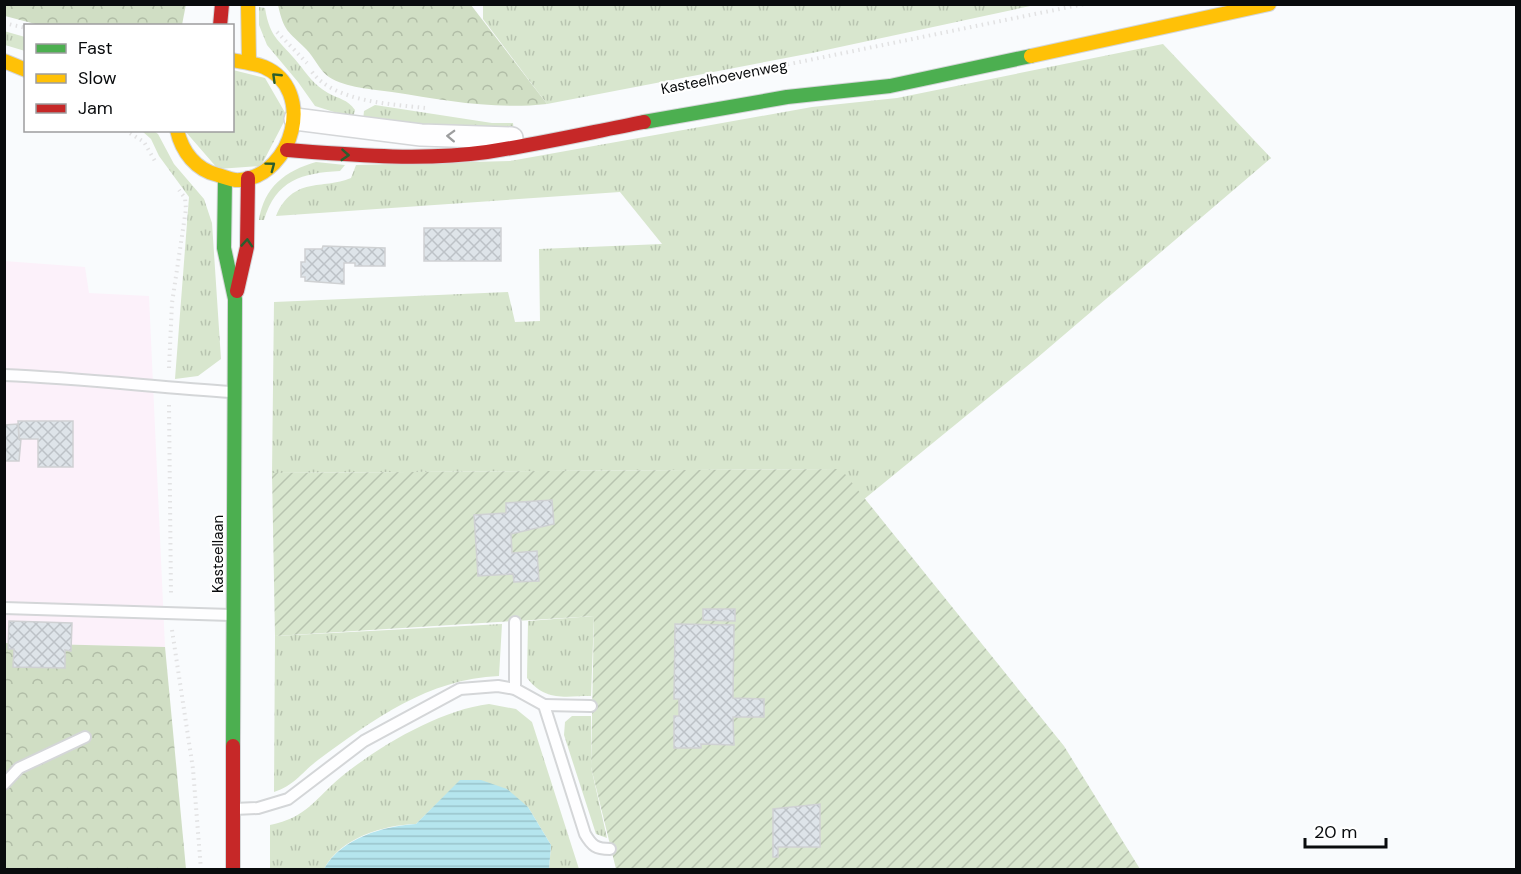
<svg xmlns="http://www.w3.org/2000/svg" width="1521" height="874" font-family="'DM Sans',sans-serif">
<defs>
<pattern id="grass-tufts" width="24" height="20" patternUnits="userSpaceOnUse" patternTransform="scale(1.5)"><rect width="24" height="20" fill="#d8e6ce"/><path d="M3 7l-1-3M5 7V3M7 7l1-3M15 17l-1-3M17 17v-4M19 17l1-3" fill="none" stroke="#b8c4b0"/></pattern>
<pattern id="forest-crowns" width="20" height="18" patternUnits="userSpaceOnUse" patternTransform="scale(1.5)"><rect width="20" height="18" fill="#d0dec4"/><path d="M2 6a3 3 0 1 1 6 0M12 15a3 3 0 1 1 6 0" fill="none" stroke="#b1bda7"/></pattern>
<pattern id="garden-furrows" width="10" height="10" patternUnits="userSpaceOnUse" patternTransform="scale(1.5)"><rect width="10" height="10" fill="#d8e6ce"/><path d="M-1 1l2-2M0 10L10 0M9 11l2-2" fill="none" stroke="#b8c4b0"/></pattern>
<pattern id="water-rules" width="6" height="5" patternUnits="userSpaceOnUse" patternTransform="scale(1.5)"><rect width="6" height="5" fill="#b5e5ee"/><path d="M0 2.5h6" fill="none" stroke="#9ac3cb"/></pattern>
<pattern id="building-cross-hatch" width="8" height="8" patternUnits="userSpaceOnUse" patternTransform="scale(1.5)"><rect width="8" height="8" fill="#dee4e9"/><path d="M0 0l8 8M0 8l8-8" fill="none" stroke="#bdc2c7"/></pattern>
</defs>
<rect width="100%" height="100%" fill="#f9fbfd"/>
<path fill="#fcf1fa" d="M4,261L85,267L89,293L149,296L165,647L5,643Z"/>
<g fill="url(#grass-tufts)">
<path d="M483,5H1035L812,53L547,104L483,19Z"/>
<path d="M259,7L265,8C270,40 281,41 298,63C307,74 314,85 328,93C339,99 347,99 355,110L353,118L315,106L298,82L267,45L259,25Z"/>
<path d="M4,31L25,37V51L5,45Z"/>
<path d="M1163,44L1271,158L1037,358L863,500L840,469L272,473L274,302L508,292L515,322L540,321L539,249L662,244L620,192L276,216C293,176 322,190 351,178L356,165L510,161L812,107L897,98Z"/>
<path d="M233,70L265,78L287,116L261,166L218,169L185,131L232,130Z"/>
<path d="M375,105L492,123H513L514,131L363,120L364,111Z"/>
<path d="M142,131H154L158,134L174,164L204,199L212,223L221,359L198,376L175,379L189,197L159,156L151,139Z"/>
<path d="M316,162L345,165L340,171C302,173 276,180 264,220H259C264,187 285,171 316,162Z"/>
<path d="M594,616L591,696C564,696 546,702 527,678L528,621Z"/>
<path d="M502,624L499,676C428,679 374,719 318,760C302,772 294,786 274,792L275,636Z"/>
<path d="M489,704L516,709L532,722L579,869H549L551,845L528,807L461,780L416,824C383,825 340,838 324,869L270,870V825C306,818 315,799 341,777C379,746 440,710 489,704Z"/>
<path d="M572,716H591V767L607,838L596,834L564,735L565,722Z"/>
</g>
<g fill="url(#forest-crowns)">
<path d="M5,4H186L182,25L43,26L5,16Z"/>
<path d="M278,5H471L547,104C493,110 444,100 392,92C372,89 346,88 329,77C319,70 315,58 306,49C288,31 284,32 278,5Z"/>
<path d="M5,643L165,647L186,869L5,870Z"/>
</g>
<path fill="url(#garden-furrows)" d="M841,469L1064,746L1140,869H616L591,767L594,616L275,636L272,473Z"/>
<path fill="url(#water-rules)" d="M460,780H481L507,789L528,807L551,845L549,869H324C341,838 384,826 416,824Z"/>
<g fill="url(#building-cross-hatch)" stroke="#cfd1d3" stroke-width="1.5">
<rect x="424" y="228" width="77" height="33"/>
<path d="M323,246L385,248V266H355V263H344V284L305,281V277H301V262H305V249H322Z"/>
<path d="M18,421H73V467H38V439H19Z"/>
<path d="M18,424L19,439H21L19,461H4V425Z"/>
<path d="M552,500L554,524L511,534L512,553L537,551L539,581L514,582L513,574L478,576L474,515L506,513V503Z"/>
<path d="M703,609H735V621L703,620Z"/>
<path d="M9,621L72,623L71,651L65,650V668L13,667L14,649H8Z"/>
<path d="M675,624L734,625L733,698L764,699V717H733L734,745L701,744V748H674V716H679V699H674Z"/>
<path d="M820,804V847H778V857H773V809Z"/>
</g>
<g fill="none" stroke-linecap="round" stroke-linejoin="round">
<g stroke="#d4d6d8" stroke-width="14">
<g id="lane">
<path d="M4,375C80,378 155,387 231,392"/>
<path d="M4,608L231,615"/>
<path d="M515,689V622"/>
<path d="M544,705L591,706"/>
<path d="M4,784L19,768L85,737"/>
<path d="M234,809L258,808L288,799L364,741L460,689L498,686L515,689L544,705L585,834C592,846 596,849 610,849"/>
</g>
</g>
<g stroke="#d4d6d8" stroke-width="24">
<path id="street" d="M295,119L421,135L512,138"/>
</g>
<g stroke="#d4d6d8" stroke-width="16">
<g id="fast">
<path d="M644,122L787,97L890,86L1031,56"/>
<path d="M225,178L224,248L235,299L233,746"/>
</g>
</g>
<g stroke="#d4d6d8" stroke-width="16">
<g id="slow">
<path d="M248,4L249,61"/>
<path d="M1031,56L1269,4"/>
<path d="M4,61L26,70"/>
<path d="M177,130C182,152 196,170 218,175C225,177 233,181 240,180C294,175 316,89 264,67C254,63 242,62 232,60"/>
</g>
</g>
<g stroke="#d4d6d8" stroke-width="16">
<g id="jam">
<path d="M220,26L222,4"/>
<path d="M287,150C353,155 422,161 487,152C540,144 592,132 644,122"/>
<path d="M237,291L247,247L248,178"/>
<path d="M233,870V746"/>
</g>
</g>
<g stroke="#e2e2e3" stroke-width="4" stroke-dasharray="1.5 4.5" stroke-linecap="butt">
<path d="M4,23L26,28"/>
<path d="M277,32L307,63"/>
<path d="M770,68L1084,4"/>
<path d="M312,72C335,102 391,104 425,108"/>
<path d="M125,130L144,142L155,161"/>
<path d="M169,368L172,303L186,209L185,198L179,190"/>
<path d="M169,405L171,596"/>
<path d="M172,630L193,769L201,870"/>
</g>
<use href="#lane" stroke="#fefeff" stroke-width="10"/>
<use href="#street" stroke="#fefeff" stroke-width="21"/>
<use href="#fast" stroke="#4caf50" stroke-width="14"/>
<use href="#slow" stroke="#ffc107" stroke-width="14"/>
<use href="#jam" stroke="#c62828" stroke-width="14"/>
</g>
<defs><path id="oneway-chevron" d="M-2-3.5L2.5 0L-2 3.5" fill="none" stroke-width="1.6" stroke-linecap="round" stroke-linejoin="round" transform="scale(1.5)"/></defs>
<g stroke="#2a5d2e">
<use href="#oneway-chevron" transform="translate(276 77) rotate(-136)"/>
<use href="#oneway-chevron" transform="translate(345 155) rotate(4)"/>
<use href="#oneway-chevron" transform="translate(271 166) rotate(-37)"/>
<use href="#oneway-chevron" transform="translate(247 243) rotate(-86)"/>
</g>
<use stroke="#9c9d9e" href="#oneway-chevron" transform="translate(451 136) rotate(-178)"/>
<g text-anchor="middle" dominant-baseline="central" stroke-width="4.5" stroke-linejoin="round" paint-order="stroke">
<g font-size="15" fill="#090b0d" stroke="#fff">
<text transform="translate(724 77) rotate(-11)">Kasteelhoevenweg</text>
<text transform="translate(218 554) rotate(-90)">Kasteellaan</text>
</g>
</g>
<rect width="1521" height="874" fill="none" stroke="#090b0d" stroke-width="12"/>
<rect x="24" y="24" width="210" height="108" fill="#ffffff" stroke="#9d9d9e" stroke-width="1.5"/>
<rect x="36" y="44" width="30" height="9" fill="#4caf50" stroke="#9d9d9e" stroke-width="1.5"/>
<text x="78" y="54" font-size="18" fill="#090b0d">Fast</text>
<rect x="36" y="74" width="30" height="9" fill="#ffc107" stroke="#9d9d9e" stroke-width="1.5"/>
<text x="78" y="84" font-size="18" fill="#090b0d">Slow</text>
<rect x="36" y="104" width="30" height="9" fill="#c62828" stroke="#9d9d9e" stroke-width="1.5"/>
<text x="78" y="114" font-size="18" fill="#090b0d">Jam</text>
<path d="M1305 838v9h81v-9" fill="none" stroke="#090b0d" stroke-width="3"/>
<text x="1314" y="838" font-size="18" fill="#090b0d" stroke="#ffffff" stroke-width="4.5" paint-order="stroke">20 m</text>
</svg>
